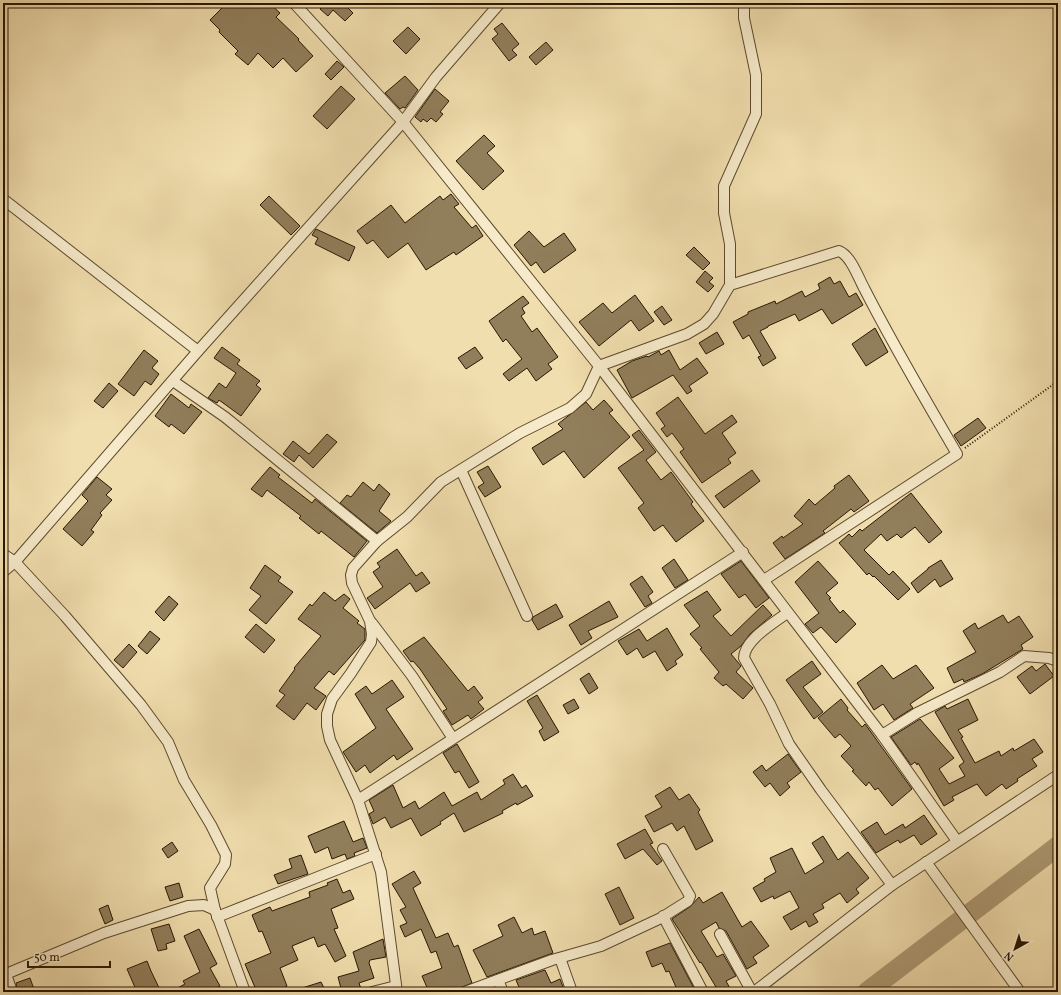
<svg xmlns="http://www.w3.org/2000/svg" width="1061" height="995" font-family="Vollkorn,serif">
<rect width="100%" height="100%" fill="#f1deae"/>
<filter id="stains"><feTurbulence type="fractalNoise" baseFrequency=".005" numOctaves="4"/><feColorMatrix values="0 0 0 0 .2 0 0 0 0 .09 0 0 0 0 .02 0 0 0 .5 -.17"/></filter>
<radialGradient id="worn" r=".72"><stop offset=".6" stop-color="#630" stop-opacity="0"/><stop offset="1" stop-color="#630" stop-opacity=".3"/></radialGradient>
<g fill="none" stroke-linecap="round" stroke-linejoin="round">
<path stroke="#ad9a73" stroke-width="20" d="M867,992L1058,846"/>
</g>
<g fill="#917e5b" stroke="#2a1701">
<path d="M227,3H269L280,13L276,17L299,39L298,40L313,56L296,72L283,58L273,68L258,53L248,65L235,54L238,51L219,32L220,30L210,20Z"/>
<path d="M325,3H343L353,13L345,21L333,10L328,16L320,9Z"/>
<path d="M502,23L519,44L512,50L517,55L509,61L492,39L498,34L494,29Z"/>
<path d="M408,27L420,39L406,54L393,41Z"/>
<path d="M546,42L553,50L536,65L529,57Z"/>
<path d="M337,61L344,67L331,80L325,74Z"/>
<path d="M405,76L418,90L405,108L403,107L400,109L385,93Z"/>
<path d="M341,86L355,99L327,129L313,116Z"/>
<path d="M435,89L449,101L440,112L443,114L436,122L431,118L427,122L423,119L421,122L415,117Z"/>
<path d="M484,135L495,146L487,153L504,171L483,190L456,161Z"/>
<path d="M451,194L459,204L454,207L472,228L476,225L483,236L456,255L454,252L426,270L408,243L388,258L373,240L367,244L357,231L391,205L405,223L440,196L443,200Z"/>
<path d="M269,196L300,226L291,235L260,205Z"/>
<path d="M316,229L355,247L349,261L315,244L318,238L312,235Z"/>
<path d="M529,231L544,247L564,233L576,250L544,273L536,262L531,266L514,245Z"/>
<path d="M694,247L710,263L703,270L686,255Z"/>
<path d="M705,271L713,278L709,282L714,286L708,292L696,282Z"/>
<path d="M830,277L834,284L840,281L849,297L856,293L863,305L832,324L822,309L799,321L795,314L768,326V327L760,331L776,358L763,366L758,357L761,356L749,335L743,339L733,322L748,314V312L775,301L776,304L802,291L805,297L820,289L818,284Z"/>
<path d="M635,295L654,321L639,331L631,320L599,346L579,322L603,303L612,313Z"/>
<path d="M523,296L529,303L522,308L525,313L521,316L532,332L537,328L558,357L548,364L552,369L536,381L527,368L509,381L503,374L522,359L506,339L503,342L489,321Z"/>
<path d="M662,306L672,320L664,325L654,312Z"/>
<path d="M875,328L888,352L866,366L852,344Z"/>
<path d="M717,332L724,344L706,354L699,343Z"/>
<path d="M222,347L240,360L237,364L260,381L256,385L261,389L241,416L219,400L217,403L208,398L219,383L226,388L236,373L214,358Z"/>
<path d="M475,347L483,358L466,369L458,358Z"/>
<path d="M144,350L158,361L152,368L159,374L151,385L145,381L134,396L118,384Z"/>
<path d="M669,350L680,370L697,358L708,373L689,386L692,391L687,394L673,375L632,398L617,370L632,361L647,356L648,357L659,351L661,355Z"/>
<path d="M109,383L118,391L103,408L94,401Z"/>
<path d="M171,394L189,408L191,404L202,412L184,434L171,424L169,427L155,416Z"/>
<path d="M678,397L705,434L732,415L737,422L722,433L736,453L728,459L731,463L702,483L680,452L684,449L672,433L667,437L661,429L665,426L656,413Z"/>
<path d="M604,400L613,410L609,413L630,437L584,478L564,451L543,465L532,448L563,429L558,424L586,402L593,410Z"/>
<path d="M978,418L986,428L961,446L954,435Z"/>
<path d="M639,430L656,452L646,460L661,480L671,472L693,502L691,504L704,521L676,542L663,525L654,531L638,508L644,503L618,468L644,450L632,435Z"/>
<path d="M327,434L337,442L313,468L299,455L294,462L283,454L293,441L309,454Z"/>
<path d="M488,466L501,487L485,497L478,487L484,483L477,472Z"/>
<path d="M270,467L280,475L278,477L312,503L315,499L367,541L354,557L321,531L319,534L299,518L301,516L267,490L262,497L251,489Z"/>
<path d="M752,470L760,481L724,508L715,496Z"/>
<path d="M849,475L869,501L854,512L851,509L823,531L825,533L785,559L773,543L782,536L783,538L803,524L794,516L809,499L815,505L835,488L834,486Z"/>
<path d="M97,477L112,489L106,495L112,500L100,513L102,515L91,530L94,532L82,546L63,529L88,501L82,495Z"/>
<path d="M363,482L374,491L379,484L390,494L379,511L391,521L377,533L340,503L347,495L351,497Z"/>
<path d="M911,493L942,532L929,543L915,527L901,538L897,534L887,541L881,534L864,550L889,575L893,571L910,589L898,600L874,576L873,577L869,573L867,575L839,543L849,534L852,537L860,529L862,531Z"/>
<path d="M397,549L416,576L422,572L430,583L416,592L410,583L375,609L367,598L383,587L373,572L380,567L377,563Z"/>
<path d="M674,559L688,580L675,588L662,568Z"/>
<path d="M941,560L953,579L940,587L935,579L918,593L911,583L928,569V568Z"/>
<path d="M741,561L769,598L756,608L745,594L739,598L721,574Z"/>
<path d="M818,561L838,583L826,593L831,598L829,599L840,613L843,610L856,624L836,643L821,627L813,633L805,624L819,613L795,582Z"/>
<path d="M265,565L281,577L278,581L293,592L266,624L249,610L261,596L250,588Z"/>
<path d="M642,576L653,592L648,596L652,603L645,607L630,584Z"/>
<path d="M707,591L721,610L713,616L731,636L763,605L772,615L750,634L741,646L731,654L741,666L736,672L753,688L743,699L726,684L723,686L714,678L719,672L700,649L702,648L690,634L700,626L684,605Z"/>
<path d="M324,592L335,601L344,594L350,599L343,608L359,621L357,623L365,629V640L334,675L329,671L314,688L326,696L316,710L307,703L294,720L276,706L285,695L279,691L295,669L294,668L321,636L298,619L310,604L312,606Z"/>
<path d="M169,596L178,604L164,621L155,612Z"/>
<path d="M609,601L618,617L588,631L592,638L581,645L569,625Z"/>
<path d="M556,604L563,617L538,630L532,620L533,617Z"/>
<path d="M1003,615L1008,623L1019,616L1033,637L1021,645L1023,649L982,674L964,682L963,679L954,683L947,668L976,652L963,631L975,623L978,629Z"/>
<path d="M256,624L275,640L264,653L245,637Z"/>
<path d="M667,628L683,655L675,661L677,664L667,671L655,651L643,658L637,648L627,655L618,641L639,629L647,641Z"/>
<path d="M150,631L160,639L147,654L138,646Z"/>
<path d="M424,637L468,691L474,686L483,698L478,702L484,709L471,719L468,715L452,725L443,711L447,709L420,669L413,661L411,662L403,651Z"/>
<path d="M129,644L137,652L123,668L114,660Z"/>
<path d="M812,661L821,674L803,687L823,712L814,719L786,680Z"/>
<path d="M1045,664L1054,676L1030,694L1017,677L1032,666L1036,671Z"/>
<path d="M882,665L893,679L916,665L934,688L910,704L913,708L894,720L883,704L874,710L857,683Z"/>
<path d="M589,673L598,688L589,694L580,679Z"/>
<path d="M392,680L404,697L386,709L413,749L397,760L394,755L370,773L365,765L356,772L343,752L376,728L355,694L366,686L372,694Z"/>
<path d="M537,695L559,732L544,741L539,731L543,728L527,701Z"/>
<path d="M574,699L579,708L568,714L563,705Z"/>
<path d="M841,699L848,708L847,710L862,727L865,724L868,728L912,789L892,806L878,788L875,790L869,782L866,786L852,771L854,770L841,756L851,746L840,734L835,738L818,718Z"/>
<path d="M968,699L978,720L958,730L963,737L961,738L975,763L999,751L1001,756L1013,748L1014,751L1034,739L1043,752L1032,759L1037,766L1017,779L1018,781L1006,789L1002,784L986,796L977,784L952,797L954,800L944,806L918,763L917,765L915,762L911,765L891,737L920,719L954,758L939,769L949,784L965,776L959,766L964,762L935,712L945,706L947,709Z"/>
<path d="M457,744L479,782L469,788L459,771L455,773L443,753Z"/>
<path d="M788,754L801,772L787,783L790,787L780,796L770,783L765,787L753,772L762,765L766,771Z"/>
<path d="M513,774L522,788L526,785L533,796L517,805L516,803L502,811L503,813L464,832L454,813L440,822L441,824L421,836L411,818L391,828L385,817L373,824L369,814L374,811L369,800L393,785L403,808L415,801L419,809L444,792L452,806L477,792L481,800L505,784L503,780Z"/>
<path d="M670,787L679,800L689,794L700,810L698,812L713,841L696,850L684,826L677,831L672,823L654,832L645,816L662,807L655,796Z"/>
<path d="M924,815L937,834L921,845L914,835L900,843L898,840L876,853L861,832L877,822L885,835L903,824L905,828Z"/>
<path d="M344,821L353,842L363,838L367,848L354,853L355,856L347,859L345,854L332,859L328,847L315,853L308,836Z"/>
<path d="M645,829L653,843L650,844L662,861L657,865L643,849L625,859L617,844Z"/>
<path d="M823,836L838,860L848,852L869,878L856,889L859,893L847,903L840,893L822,904L824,908L813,914L818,922L809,927L806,921L791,930L783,917L799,908L798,906L790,891L774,899L773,896L761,902L753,888L765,881L764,879L776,872L770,858L792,848L805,874L824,862L812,843Z"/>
<path d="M172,842L178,851L168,858L162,849Z"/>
<path d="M301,855L308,874L278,884L274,875L292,868L289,859Z"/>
<path d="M414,871L421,883L413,888L436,938L448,933L454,947L458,945L472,983L460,988L459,992H429L422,976L442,968L436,951L431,953L421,929L405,937L400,926L407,923L400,910L406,907L392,884Z"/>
<path d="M337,879L343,893L350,890L354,899L331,909L338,928L334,929L346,956L335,962L325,944L318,947L314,937L292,946L298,960L280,968L287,986L285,987L287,992H257L245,964L271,953L262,931L259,932L252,915L270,907L272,911L310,897L309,892L328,885L327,883Z"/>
<path d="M179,883L183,897L170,901L165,887Z"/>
<path d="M619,887L634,918L620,925L605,894Z"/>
<path d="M722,892L742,927L751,921L769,946L753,957L757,963L747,969L726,931L719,928L716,922L701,931L717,957L723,954L736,976L726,981L732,992H719L701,962L700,963L672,919L691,906L699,897L703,903Z"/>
<path d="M108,905L113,920L105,924L99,909Z"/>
<path d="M514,917L522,933L532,928L534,935L545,931L553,953L487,977L473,950L503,936L498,925Z"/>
<path d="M169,924L175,941L166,944L167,949L158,951L151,929Z"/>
<path d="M199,929L217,964L210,968L220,986L208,992H170L185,984L183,981L200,972L184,936Z"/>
<path d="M383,939L386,957L370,960L369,963L374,978L359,983L361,989L342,992L338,977L359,971L353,952Z"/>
<path d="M670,943L696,992H678L669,971L666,972L662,963L652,967L646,952Z"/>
<path d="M147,961L151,971L161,992H137L127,969Z"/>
<path d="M545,970L551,983L560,979L565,992H521L516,980Z"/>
<path d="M30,978L35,992H18L16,983Z"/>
<path d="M321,982L326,992H297L296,990Z"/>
</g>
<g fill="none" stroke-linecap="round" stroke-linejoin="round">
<g stroke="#5c492c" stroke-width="12">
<g id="street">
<path d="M294,3L403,122L599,366L882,735L957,841"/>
<path d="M3,199L198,351"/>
<path d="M730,285V244L724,213V186L756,114V75L744,18V3"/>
<path d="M173,381L225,417L377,541"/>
<path d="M461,470L527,616"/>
<path d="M3,554L15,562L65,616L141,705L168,742L184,780L211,825L226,855L225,864L210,888L215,910"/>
<path d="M3,572L15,562L198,351L403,122L436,77L500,3"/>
<path d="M787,613C774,623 744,640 744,658L770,704L789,744L821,790L892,885"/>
<path d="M372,623L412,676L452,737"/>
<path d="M882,735L917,713L1000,672L1024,656L1049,658L1058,661"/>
<path d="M358,800L743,552"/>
<path d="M926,862L1020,992"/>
<path d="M663,916L703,992"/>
<path d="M217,917L376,854"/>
<path d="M720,934L752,992"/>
<path d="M560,958L572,992"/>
<path d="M498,980L503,992"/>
<path d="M12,992L6,974L104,933L188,906L204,905L215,910L245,992"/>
<path d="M372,992L396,986"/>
<path d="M397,992L381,872L358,800L330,740L327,726V714L332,699L351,673L371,642L372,634L370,621L352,583L351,575L353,568L377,541L407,517L441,482L520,433L570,408L586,394L599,366L687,334L704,324L713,314L730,285L839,251C851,256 858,277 864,288C893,345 925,399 957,454L764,580"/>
<path d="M465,992L552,960L601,946L661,918L688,901L690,896L663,849"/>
<path d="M754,992L892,885L1058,775"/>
</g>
</g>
<path stroke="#2a1701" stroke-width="2" stroke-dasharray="1 2" stroke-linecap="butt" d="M965,448L1058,381"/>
<use href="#street" stroke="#f6eaca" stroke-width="10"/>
</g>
<rect width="1061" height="995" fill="none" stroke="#f1deae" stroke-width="16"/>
<rect x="4" y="4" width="1053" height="987" fill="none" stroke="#2a1701" stroke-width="2"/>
<rect x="8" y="8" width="1045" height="979" fill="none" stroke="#2a1701"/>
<g transform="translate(1015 949) rotate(219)" stroke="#f6eaca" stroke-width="3" paint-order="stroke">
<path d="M0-3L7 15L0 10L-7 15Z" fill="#2a1701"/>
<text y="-6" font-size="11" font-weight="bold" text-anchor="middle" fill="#2a1701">N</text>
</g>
<path d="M28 961v6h82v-6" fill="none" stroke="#2a1701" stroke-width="2"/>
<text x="34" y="961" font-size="12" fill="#2a1701" stroke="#f6eaca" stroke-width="3" paint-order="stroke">50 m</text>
<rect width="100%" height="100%" filter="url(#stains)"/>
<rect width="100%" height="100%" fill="url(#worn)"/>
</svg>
